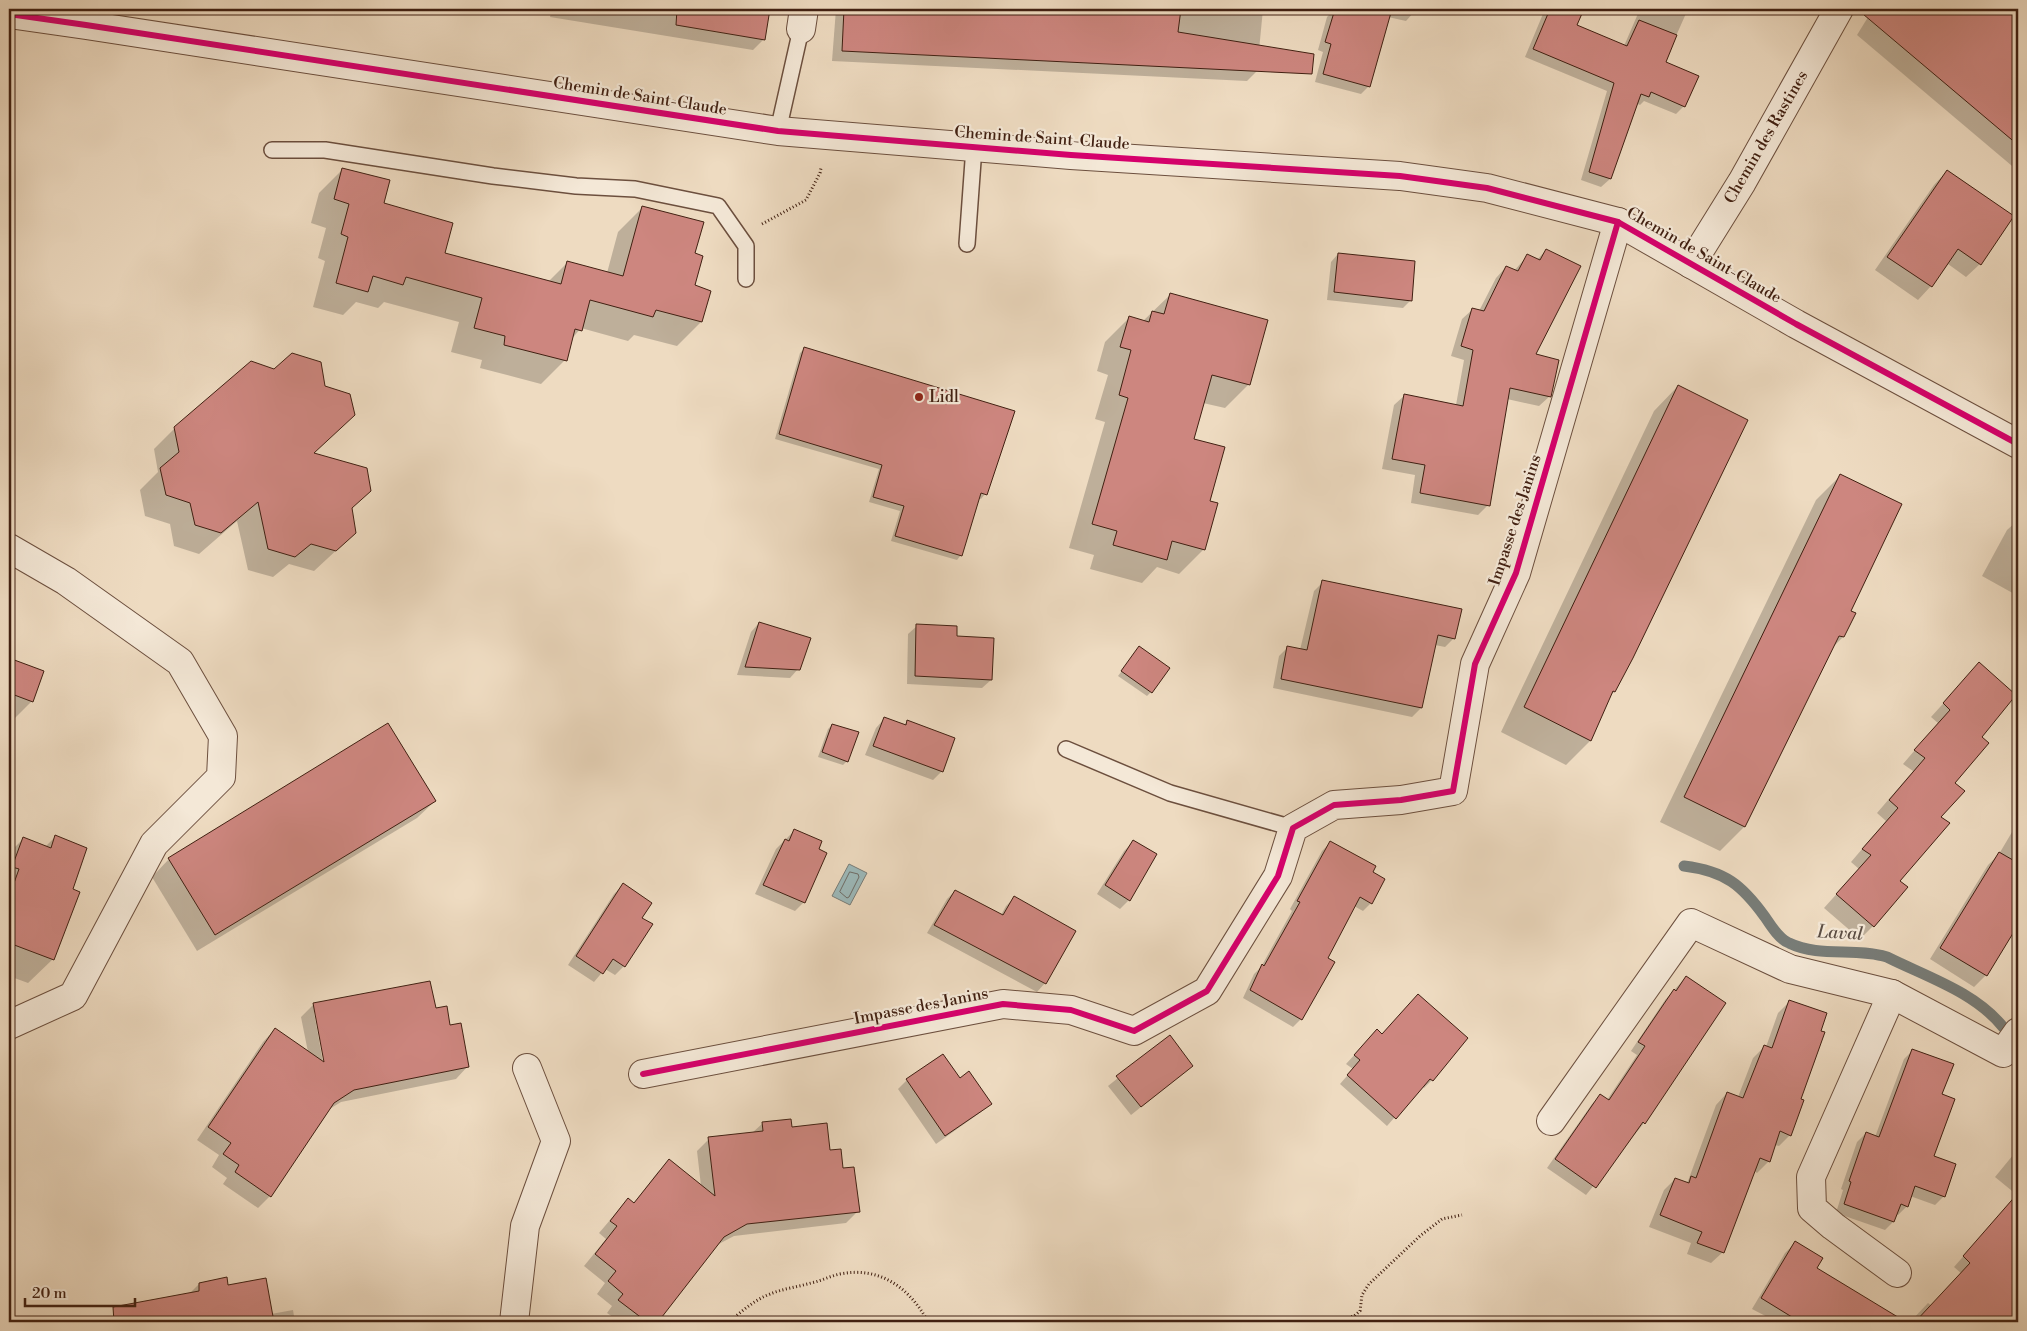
<svg xmlns="http://www.w3.org/2000/svg" width="2027" height="1331" font-family="'Libre Bodoni',serif">
<rect width="100%" height="100%" fill="#eedbc1"/>
<filter id="stains"><feTurbulence type="fractalNoise" baseFrequency=".004" numOctaves="4"/><feColorMatrix values="0 0 0 0 .2 0 0 0 0 .09 0 0 0 0 .02 0 0 0 .5 -.17"/></filter>
<radialGradient id="worn" r=".72"><stop offset=".6" stop-color="#630" stop-opacity="0"/><stop offset="1" stop-color="#630" stop-opacity=".3"/></radialGradient>
<path fill="#9cb9ba" stroke="#787c77" d="M849,864L867,873L850,905L832,896Z"/>
<g fill="#0003" fill-rule="evenodd">
<path d="M552,9H769L764,39L753,50L550,17Z"/>
<path d="M836,9H1263L1257,71L1247,81L832,61Z"/>
<path d="M1335,9H1415L1414,12L1406,21L1388,17L1369,86L1361,94L1315,82L1323,52L1318,50L1327,17Z"/>
<path d="M1545,9H1572L1581,12L1575,25L1624,46L1640,9H1688L1664,63L1684,106L1676,114L1644,101L1640,105L1636,103L1610,179L1601,187L1581,180L1607,91L1525,57Z"/>
<path d="M1873,9H2018V171L1857,35Z"/>
<path d="M343,169L444,254L548,282L568,262L607,273L618,232L642,208L694,253L693,286L709,292L701,322L677,346L634,335L628,341L581,328L570,341L565,360L541,384L480,368L482,360L451,352L459,322L384,302L378,308L356,302L343,315L313,307L325,261L318,258L326,228L311,223L319,193Z"/>
<path d="M1947,171L1980,264L1966,277L1948,264L1931,286L1918,300L1875,270L1934,185Z"/>
<path d="M1546,250L1535,355L1550,396L1539,406L1507,399L1488,505L1478,515L1411,503L1415,475L1382,469L1394,405L1405,395L1456,405L1464,360L1451,356L1462,319L1473,309L1479,311L1496,278L1506,267L1514,271L1527,256L1537,260Z"/>
<path d="M1338,254L1411,300L1403,308L1327,300L1331,262Z"/>
<path d="M1171,294L1249,384L1225,408L1203,403L1193,440L1208,502L1204,549L1179,574L1157,567L1142,583L1090,569L1094,555L1069,548L1105,422L1095,419L1108,375L1097,371L1105,342L1129,318L1143,321Z"/>
<path d="M805,348L985,494L981,499L978,498L961,555L957,560L891,541L900,511L869,502L879,469L775,439L800,353Z"/>
<path d="M1678,386L1631,658L1614,692L1610,696L1590,741L1566,765L1501,732L1654,411Z"/>
<path d="M175,428L313,454L351,509L355,533L314,571L289,564L273,577L248,570L237,521L199,554L174,546L170,524L145,516L140,490L158,472L154,449Z"/>
<path d="M1840,476L1843,637L1832,648L1744,827L1720,851L1660,822L1816,500Z"/>
<path d="M2016,522L2018,523V596L1982,576L2007,530Z"/>
<path d="M1323,582L1454,638L1445,647L1435,645L1421,708L1412,717L1273,688L1279,656L1288,647L1300,650L1314,591Z"/>
<path d="M759,623L798,669L790,678L737,675L751,632Z"/>
<path d="M917,626L991,680L982,688L907,684L908,634Z"/>
<path d="M1139,648L1151,692L1147,696L1118,676Z"/>
<path d="M9,659L42,672L32,701L9,724Z"/>
<path d="M1979,664L1980,737L1953,784L1939,818L1899,881L1873,926L1860,939L1824,908L1859,869L1851,862L1886,821L1877,813L1913,771L1903,764L1938,723L1931,717Z"/>
<path d="M884,719L903,726L907,722L942,771L933,780L865,755L876,728Z"/>
<path d="M832,725L847,761L843,765L818,757L828,729Z"/>
<path d="M435,801L417,818L197,951L152,877L169,859Z"/>
<path d="M2018,822V919L1986,975L1974,987L1930,959L1988,865L1999,854Z"/>
<path d="M794,831L804,902L795,911L755,894L776,849Z"/>
<path d="M55,837L71,889L53,959L28,983L9,976V853L24,838L45,847Z"/>
<path d="M1133,842L1129,900L1120,909L1097,894L1124,851Z"/>
<path d="M1330,843L1371,903L1363,911L1354,906L1326,958L1301,1019L1293,1027L1243,998L1254,974L1261,967L1292,911L1290,909L1322,851Z"/>
<path d="M623,885L640,918L651,925L624,966L615,975L605,969L594,982L568,965L614,894Z"/>
<path d="M955,891L1001,915L1006,906L1014,898L1045,983L1037,992L927,933L947,899Z"/>
<path d="M1686,977L1644,1123L1586,1195L1547,1168L1592,1104L1601,1095L1607,1100L1637,1055L1631,1051L1665,1000Z"/>
<path d="M1790,1001L1800,1100L1790,1135L1779,1146L1775,1145L1769,1161L1757,1173L1754,1171L1723,1252L1711,1263L1687,1254L1691,1243L1649,1227L1664,1190L1675,1179L1686,1183L1688,1181L1716,1105L1727,1093L1738,1097L1753,1058L1764,1047H1766L1778,1013Z"/>
<path d="M314,1004L435,1009L468,1066L456,1079L341,1102L328,1110L270,1196L258,1208L223,1184L227,1178L212,1167L219,1155L197,1140L263,1042L275,1029L308,1052L301,1017ZM314,1012H316L327,1068H324Z"/>
<path d="M1169,1037L1192,1066L1131,1115L1108,1086Z"/>
<path d="M1369,1039L1432,1080L1424,1088L1422,1086L1387,1126L1340,1084L1353,1069L1346,1064Z"/>
<path d="M1913,1050L1941,1095L1932,1157L1944,1196L1935,1205L1910,1196L1907,1206L1898,1215L1896,1214L1893,1222L1885,1230L1836,1213L1843,1190L1841,1189L1857,1142L1866,1133L1875,1137L1904,1059Z"/>
<path d="M907,1080H959L990,1104L981,1112L936,1144L898,1089Z"/>
<path d="M763,1123L791,1129L829,1152L842,1169L858,1211L846,1223L734,1236L715,1246L656,1322H620L607,1313L612,1306L597,1294L605,1283L584,1266L606,1239L599,1233L628,1199L633,1204L657,1173L669,1161L701,1186L697,1151L709,1139L752,1133Z"/>
<path d="M2018,1149V1289L1997,1314L2000,1316L1994,1322H1910L1928,1303L1932,1306L1962,1274L1954,1267L2017,1195L1995,1177Z"/>
<path d="M1795,1243L1815,1269L1901,1321L1900,1322H1777L1752,1309L1785,1253Z"/>
<path d="M199,1284L227,1287L271,1314L293,1310L295,1322H118L117,1318L189,1294Z"/>
</g>
<g fill="none" stroke-linecap="round" stroke-linejoin="round">
<path stroke="#6e6c66" stroke-width="1" d="M850,872L858,874L859,877L849,897L847,898L840,892Z"/>
<path stroke="#787c77" stroke-width="11" d="M1684,866C1725,871 1742,885 1765,917C1771,926 1779,939 1789,943C1820,958 1855,947 1887,957C1927,977 1975,992 2003,1027"/>
</g>
<g fill="#cd867f" stroke="#412012">
<path d="M677,9H770L765,40L676,25Z"/>
<path d="M844,9H1181L1178,32L1314,54L1312,74L842,51Z"/>
<path d="M1335,9H1392L1370,87L1323,74L1331,44L1325,42Z"/>
<path d="M1550,9H1584L1577,25L1627,46L1639,20L1677,35L1666,62L1699,76L1685,107L1651,92L1649,97L1641,94L1611,179L1589,172L1614,83L1533,49Z"/>
<path d="M1857,9H2018V145Z"/>
<path d="M342,168L390,180L384,203L453,223L445,253L561,284L567,261L623,276L642,206L704,222L695,253L703,256L695,285L711,291L702,322L656,310L653,317L590,300L582,331L575,329L567,361L504,345L505,336L474,328L482,298L406,277L403,285L373,276L368,292L336,283L348,237L341,234L349,204L334,199Z"/>
<path d="M1947,170L2014,216L1981,265L1958,249L1932,287L1887,257Z"/>
<path d="M1546,249L1581,266L1536,354L1559,360L1551,397L1510,388L1490,506L1420,493L1425,465L1392,459L1404,394L1463,406L1473,350L1461,346L1472,308L1484,311L1506,266L1518,271L1527,254L1540,260Z"/>
<path d="M1338,253L1415,261L1412,301L1334,292Z"/>
<path d="M1170,293L1268,320L1250,385L1212,375L1194,439L1225,447L1210,501L1218,503L1205,550L1172,541L1167,560L1113,545L1117,531L1092,524L1128,398L1119,395L1131,350L1120,347L1129,316L1149,322L1152,311L1164,314Z"/>
<path d="M804,347L1015,411L987,495L981,493L962,556L895,536L904,506L873,497L882,465L779,434Z"/>
<path d="M292,353L321,362L325,386L350,394L355,415L314,453L367,468L371,491L352,508L356,533L336,551L311,544L295,557L268,549L258,502L221,533L195,525L190,503L166,495L160,468L179,452L174,427L251,361L274,369Z"/>
<path d="M1678,385L1748,420L1633,658L1615,692L1613,691L1591,741L1524,707Z"/>
<path d="M1840,474L1902,504L1851,611L1856,613L1844,637L1839,636L1745,827L1684,797Z"/>
<path d="M1322,580L1462,609L1455,639L1438,635L1422,708L1281,679L1287,646L1307,650Z"/>
<path d="M759,622L811,638L800,670L745,667Z"/>
<path d="M916,624L957,626V636L994,638L992,680L915,676Z"/>
<path d="M1139,646L1170,668L1152,693L1121,671Z"/>
<path d="M9,658L44,671L33,702L9,693Z"/>
<path d="M1979,662L2016,695L1982,737L1989,743L1955,783L1965,791L1941,817L1950,823L1900,881L1908,887L1874,927L1836,894L1871,855L1862,849L1898,808L1889,800L1925,758L1914,750L1950,710L1943,703Z"/>
<path d="M884,717L906,725L907,720L955,738L943,772L873,746Z"/>
<path d="M388,723L436,801L215,935L168,858Z"/>
<path d="M832,724L859,732L848,762L822,752Z"/>
<path d="M794,829L822,841L819,849L827,853L805,903L763,885L785,839L789,841Z"/>
<path d="M55,835L87,848L73,889L80,892L54,960L9,943V897L19,869L12,867L23,837L51,848Z"/>
<path d="M1133,840L1157,854L1130,901L1105,885Z"/>
<path d="M1330,841L1376,866L1373,872L1385,879L1372,904L1360,897L1328,958L1335,962L1302,1020L1250,990L1262,964L1264,966L1300,902L1297,901Z"/>
<path d="M1999,852L2018,863V925L1987,976L1940,948Z"/>
<path d="M623,883L652,903L642,918L653,924L625,967L613,959L603,974L576,956Z"/>
<path d="M955,890L1003,915L1014,896L1076,931L1046,984L934,925Z"/>
<path d="M1686,976L1726,1003L1645,1124L1643,1122L1596,1188L1555,1159L1600,1094L1609,1100L1645,1046L1638,1042L1674,989L1676,991Z"/>
<path d="M430,981L436,1008L447,1006L450,1025L461,1023L469,1067L354,1090L334,1103L271,1197L235,1172L239,1165L223,1154L231,1143L208,1127L275,1028L324,1062L313,1003Z"/>
<path d="M1418,994L1468,1038L1433,1081L1430,1079L1396,1119L1347,1075L1360,1060L1354,1055L1377,1029L1382,1034Z"/>
<path d="M1789,1000L1827,1013L1821,1031L1825,1032L1801,1099L1804,1100L1791,1136L1780,1131L1770,1162L1760,1158L1724,1253L1697,1243L1702,1232L1660,1215L1675,1178L1689,1183L1691,1176L1696,1178L1727,1092L1743,1098L1764,1045L1772,1048Z"/>
<path d="M1170,1035L1193,1066L1141,1107L1116,1076Z"/>
<path d="M1912,1049L1954,1064L1942,1094L1955,1099L1934,1156L1956,1164L1945,1197L1915,1186L1908,1207L1901,1204L1894,1222L1844,1204L1851,1182L1849,1181L1866,1132L1879,1137Z"/>
<path d="M943,1054L960,1078L969,1071L992,1104L945,1136L906,1079Z"/>
<path d="M791,1119L792,1127L827,1123L830,1150L841,1149L843,1168L854,1167L860,1212L747,1224L724,1237L658,1322H647L618,1300L623,1294L608,1281L616,1271L595,1254L617,1226L610,1221L628,1198L634,1203L669,1159L715,1196L708,1137L763,1131L762,1122Z"/>
<path d="M2018,1193V1322H1915L1970,1263L1963,1256Z"/>
<path d="M1795,1241L1823,1258L1817,1268L1906,1322H1800L1761,1298Z"/>
<path d="M227,1277L228,1285L266,1278L274,1322H114L113,1307L199,1291V1283Z"/>
</g>
<g fill="none" stroke-linecap="round" stroke-linejoin="round">
<g stroke="#6c4f3e" stroke-width="18">
<g id="service">
<path d="M778,131L801,29"/>
<path d="M272,150H325L493,176L576,186L635,189L718,206L746,246V279"/>
<path d="M967,244L974,147"/>
<path d="M1066,749L1170,793L1293,828"/>
</g>
</g>
<g stroke="#6c4f3e" stroke-width="30">
<g id="minor">
<path d="M801,29L804,9"/>
<path d="M1691,264L1742,182L1839,9"/>
<path d="M9,548L66,581L180,662L223,736L221,777L154,844L73,996L9,1025"/>
<path d="M1892,994L1811,1177L1812,1208L1833,1226L1897,1273"/>
<path d="M643,1074L1003,1004L1071,1010L1134,1031L1207,991L1278,876L1293,828L1334,805L1401,800L1453,791L1475,664L1516,573L1618,222"/>
<path d="M1551,1121L1691,923L1790,969L1892,994L2003,1053L2018,1032"/>
<path d="M514,1322L525,1226L556,1141L527,1068"/>
</g>
</g>
<g stroke="#6c4f3e" stroke-width="30">
<path id="tertiary" d="M9,14L86,25L778,131L1071,155L1400,176L1487,188L1618,222L1796,324L2018,444"/>
</g>
<g stroke="#412012" stroke-width="3" stroke-dasharray="1 2.5" stroke-linecap="butt">
<path d="M762,224L806,200L820,173L821,168"/>
<path d="M729,1322C741,1312 754,1300 770,1294C782,1289 797,1287 811,1283C821,1281 830,1276 840,1274C880,1266 910,1288 928,1322"/>
<path d="M1331,1322L1354,1316L1360,1311L1362,1295L1369,1284L1420,1236L1442,1219L1462,1215"/>
</g>
<use href="#service" stroke="#f4e8d7" stroke-width="15"/>
<use href="#minor" stroke="#f4e8d7" stroke-width="28"/>
<use href="#tertiary" stroke="#f4e8d7" stroke-width="28"/>
<g stroke="#f4e8d7" stroke-width="9">
<g id="cycleway">
<path d="M9,14L86,25L778,131L1071,155L1400,176L1487,188L1618,222L1796,324L2018,444"/>
<path d="M643,1074L1003,1004L1071,1010L1134,1031L1207,991L1278,876L1293,828L1334,805L1401,800L1453,791L1475,664L1516,573L1618,222"/>
</g>
</g>
<use href="#cycleway" stroke="#d6006c" stroke-width="6"/>
</g>
<circle fill="#8f2418" stroke="#f4e8d7" stroke-width="2" cx="919" cy="397" r="5"/>
<g text-anchor="middle" dominant-baseline="central" stroke-width="4.5" stroke-linejoin="round" paint-order="stroke">
<g font-size="16" fill="#412012" stroke="#f4e8d7">
<text transform="translate(640 96) rotate(9)">Chemin de Saint-Claude</text>
<text transform="translate(1766 137) rotate(-60)">Chemin des Rastines</text>
<text transform="translate(1042 138) rotate(4)">Chemin de Saint-Claude</text>
<text transform="translate(1704 255) rotate(30)">Chemin de Saint-Claude</text>
<text transform="translate(1515 520) rotate(-72)">Impasse des Janins</text>
<text transform="translate(921 1006) rotate(-11)">Impasse des Janins</text>
</g>
<g font-size="16" fill="#412012" stroke="#f4e8d7" text-anchor="start">
<text x="929" y="397">Lidl</text>
</g>
<g font-size="18" font-style="italic" fill="#5c4e44" stroke="#f4e8d7">
<text transform="translate(1840 933) rotate(3)">Laval</text>
</g>
</g>
<rect width="2027" height="1331" fill="none" stroke="#eedbc1" stroke-width="30"/>
<rect x="10" y="10" width="2007" height="1311" fill="none" stroke="#412012" stroke-width="2.5"/>
<rect x="15" y="15" width="1997" height="1301" fill="none" stroke="#412012"/>
<path d="M25 1298v8h110v-8" fill="none" stroke="#412012" stroke-width="2.5"/>
<text x="32" y="1298" font-size="15" fill="#412012" stroke="#f4e8d7" stroke-width="4" paint-order="stroke">20 m</text>
<rect width="100%" height="100%" filter="url(#stains)"/>
<rect width="100%" height="100%" fill="url(#worn)"/>
</svg>
